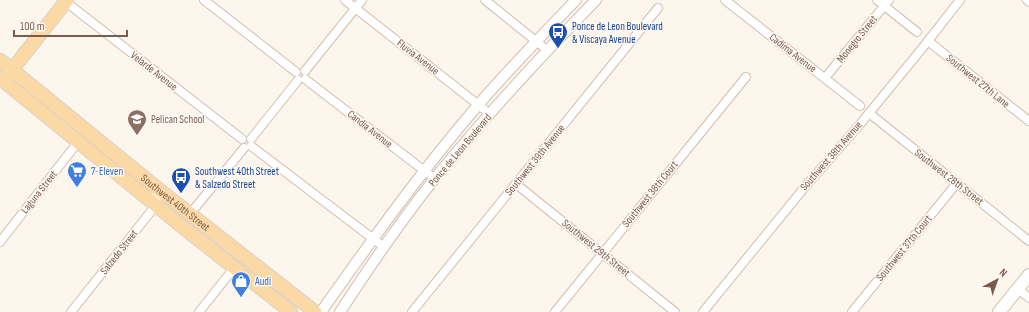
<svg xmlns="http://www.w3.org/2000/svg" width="1029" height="312" font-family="'Sofia Sans Condensed',sans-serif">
<rect width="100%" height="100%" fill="#fdf6ec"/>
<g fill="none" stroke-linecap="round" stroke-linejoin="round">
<g stroke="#d1beb0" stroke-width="10">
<g id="minor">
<path d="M204,0L296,72"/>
<path d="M345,0L490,114"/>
<path d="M485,0L547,50"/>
<path d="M725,0L860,106"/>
<path d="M877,0L917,32"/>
<path d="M1027,0L1029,2"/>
<path d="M66,2L242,139"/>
<path d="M928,41L1029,121"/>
<path d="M305,71L362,0"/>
<path d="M825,78L889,0"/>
<path d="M305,79L435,179"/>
<path d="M869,113L1029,241"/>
<path d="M251,139L298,80"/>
<path d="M251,146L384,247"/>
<path d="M516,184L675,312"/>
<path d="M190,214L244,148"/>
<path d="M0,242L78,142"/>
<path d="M1018,289L1029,298"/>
<path d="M71,312L156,205L157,188"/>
<path d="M199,312L234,268"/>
<path d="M412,312L658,8"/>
<path d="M555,312L746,77"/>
<path d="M703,312L804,188L861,123L924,46L960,0"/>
<path d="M852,312L957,183"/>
</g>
</g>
<g stroke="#d1beb0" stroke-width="12">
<g id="tertiary">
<path d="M321,312C371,241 422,170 479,104C510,68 543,34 576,0"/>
<path d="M340,312C370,266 401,221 435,178C486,116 540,57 596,0"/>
</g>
</g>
<g stroke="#d6c0b0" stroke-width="14">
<path id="secondary" d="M999,312L1029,275"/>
</g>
<g stroke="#dad1cd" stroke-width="15">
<g id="primary">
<path id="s1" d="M0,60L157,188L315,312"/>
<path d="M7,76L67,0"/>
<path d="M0,78L185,229L291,312"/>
</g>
</g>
<use href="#minor" stroke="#fff" stroke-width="8"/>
<use href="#tertiary" stroke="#fff" stroke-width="10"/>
<use href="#secondary" stroke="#fff" stroke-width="12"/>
<use href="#primary" stroke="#fbd9a5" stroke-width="13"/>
</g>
<defs>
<g id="bus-pin" transform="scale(1)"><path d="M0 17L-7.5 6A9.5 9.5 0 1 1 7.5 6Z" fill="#1a4fb4" stroke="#fffaf3"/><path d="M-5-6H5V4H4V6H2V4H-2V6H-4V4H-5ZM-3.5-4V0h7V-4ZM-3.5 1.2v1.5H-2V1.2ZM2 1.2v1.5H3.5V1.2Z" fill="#fff"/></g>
<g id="school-pin" transform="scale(1)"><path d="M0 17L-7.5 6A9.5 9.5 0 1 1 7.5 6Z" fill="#8d6e63" stroke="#fffaf3"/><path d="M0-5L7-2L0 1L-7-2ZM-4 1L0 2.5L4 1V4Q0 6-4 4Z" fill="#fff"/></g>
<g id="supermarket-pin" transform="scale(1)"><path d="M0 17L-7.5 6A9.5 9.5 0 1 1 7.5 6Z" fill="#3f7fe0" stroke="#fffaf3"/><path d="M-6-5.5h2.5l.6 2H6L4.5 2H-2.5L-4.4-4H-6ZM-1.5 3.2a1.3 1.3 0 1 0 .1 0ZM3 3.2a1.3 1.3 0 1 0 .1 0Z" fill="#fff"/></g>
<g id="shop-pin" transform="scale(1)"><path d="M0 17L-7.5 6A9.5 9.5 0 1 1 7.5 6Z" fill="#3f7fe0" stroke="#fffaf3"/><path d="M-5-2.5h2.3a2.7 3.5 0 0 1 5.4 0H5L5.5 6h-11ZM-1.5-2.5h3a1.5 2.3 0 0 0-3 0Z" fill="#fff"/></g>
</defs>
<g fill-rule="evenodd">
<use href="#bus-pin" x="558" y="32"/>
<use href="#school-pin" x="137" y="119"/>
<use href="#supermarket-pin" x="77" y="171"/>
<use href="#bus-pin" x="181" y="177"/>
<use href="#shop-pin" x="241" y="281"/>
</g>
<g text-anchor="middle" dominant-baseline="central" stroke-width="3" stroke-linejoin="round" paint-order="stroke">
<g font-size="11" fill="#164399" stroke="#fffaf3" text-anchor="start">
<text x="572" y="26">Ponce de Leon Boulevard<tspan x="572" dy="13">&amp; Viscaya Avenue</tspan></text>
<text x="195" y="171">Southwest 40th Street<tspan x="195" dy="13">&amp; Salzedo Street</tspan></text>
</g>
<g font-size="11" fill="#7a5c4d" stroke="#fffaf3">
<text transform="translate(857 39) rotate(-51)">Monegro Street</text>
<text transform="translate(793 53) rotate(38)">Cadima Avenue</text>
<text transform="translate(418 57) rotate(38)">Fluvia Avenue</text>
<text transform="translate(154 71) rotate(38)">Velarde Avenue</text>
<text transform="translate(978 81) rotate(39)">Southwest 27th Lane</text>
<text transform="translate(370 129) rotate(38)">Candia Avenue</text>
<text transform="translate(460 150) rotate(-50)">Ponce de Leon Boulevard</text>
<text transform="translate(831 156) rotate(-49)">Southwest 38th Avenue</text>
<text transform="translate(535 160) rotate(-51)">Southwest 39th Avenue</text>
<text transform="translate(949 177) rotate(38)">Southwest 28th Street</text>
<text transform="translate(39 192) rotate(-52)">Laguna Street</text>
<text transform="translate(650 194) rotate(-51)">Southwest 38th Court</text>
<text stroke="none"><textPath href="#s1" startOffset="226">Southwest 40th Street</textPath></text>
<text transform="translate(596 248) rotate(39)">Southwest 29th Street</text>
<text transform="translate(904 248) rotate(-51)">Southwest 37th Court</text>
<text transform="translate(119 252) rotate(-52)">Salzedo Street</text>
</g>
<g font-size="11" fill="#785e54" stroke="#fffaf3" text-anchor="start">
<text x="151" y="119">Pelican School</text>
</g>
<g font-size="11" fill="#366cbe" stroke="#fffaf3" text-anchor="start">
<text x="91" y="171">7-Eleven</text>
<text x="255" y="281">Audi</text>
</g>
</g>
<g transform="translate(997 280) rotate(41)" stroke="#fffaf3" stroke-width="3" paint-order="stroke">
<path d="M0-3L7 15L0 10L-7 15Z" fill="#7a5c4d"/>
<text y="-6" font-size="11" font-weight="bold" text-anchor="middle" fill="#7a5c4d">N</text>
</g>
<path d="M14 30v6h113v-6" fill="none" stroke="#7a5c4d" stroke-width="2"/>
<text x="20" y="30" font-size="12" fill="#7a5c4d" stroke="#fffaf3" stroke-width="3" paint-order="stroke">100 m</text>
</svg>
